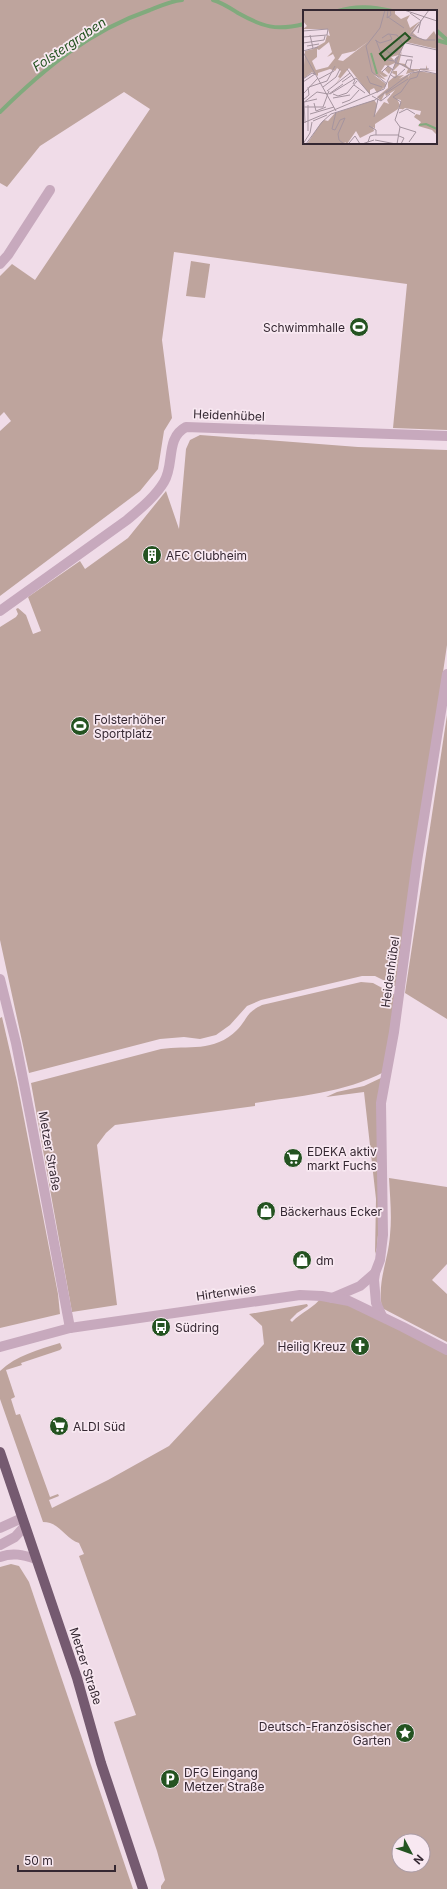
<svg xmlns="http://www.w3.org/2000/svg" width="447" height="1889" font-family="Inter,sans-serif">
<rect width="100%" height="100%" fill="#f0dce8"/>
<g fill="#bea49d" fill-rule="evenodd">
<path d="M0,0H447V430L393,428L407,284L174,252L162,340L172,418L164,431L158,469L140,491L0,596V431L11,421L4,412L0,416V276L12,264L35,280L150,109L124,92L40,146L7,187L0,183ZM304,11H436V143H304Z"/>
<path d="M191,261L210,264L205,298L186,296Z"/>
<path d="M200,435L358,447L447,450V645L397,987L375,976H362L261,1000L247,1006L230,1025L216,1035L200,1039L184,1037L160,1039L29,1073L0,940V627L16,617L18,614L16,609L18,608L26,615L33,634L41,631L28,597L80,561L85,569L128,538L166,491L179,529L186,449L190,440Z"/>
<path d="M447,715V1019L405,993Z"/>
<path d="M361,982L373,983L395,995L384,1072C344,1093 298,1096 255,1103V1106L115,1125L106,1133L97,1145L117,1305L72,1312L31,1083L161,1049C188,1045 214,1053 237,1030C248,1019 245,1013 262,1005Z"/>
<path d="M2,1017L17,1082L58,1294L60,1314L0,1328V1018Z"/>
<path d="M383,1077L379,1222L377,1248L375,1254L376,1199L364,1092L326,1097L337,1092L364,1086Z"/>
<path d="M389,1178L447,1187V1264L432,1280L447,1294V1342L382,1308C377,1281 388,1262 390,1235C392,1216 390,1197 389,1178Z"/>
<path d="M322,1296L332,1298L447,1350V1889H161V1886L165,1880L157,1851L114,1722L136,1715L79,1556L84,1554L79,1543C65,1539 60,1522 43,1522L0,1399V1371C17,1355 38,1350 60,1343L62,1348L60,1350L21,1363L22,1365L6,1370L15,1397L11,1399L16,1415L20,1414L50,1497L58,1494L59,1496L49,1500L52,1508L108,1480L169,1446L264,1344L262,1326L249,1314L307,1304L308,1306L297,1313L290,1320L292,1322C301,1312 315,1308 322,1296ZM399,1841H423V1865H399Z"/>
<path d="M11,1564L19,1566L29,1582L133,1889H0V1567Z"/>
</g>
<g fill="none" stroke-linecap="round" stroke-linejoin="round">
<g stroke="#81aa7d" stroke-width="4">
<path d="M213,0C223,3 230,8 238,13C263,27 276,31 304,24"/>
<path d="M338,11C357,5 373,7 392,11"/>
<path d="M436,30L447,40"/>
<path d="M436,40L447,43"/>
<path d="M0,112C45,68 89,31 150,10C160,6 171,1 182,0"/>
</g>
<g stroke="#c7a9bd" stroke-width="10">
<path d="M0,264L8,255L50,190"/>
<path d="M0,611L127,520C140,509 155,497 164,482C175,464 165,438 186,427L447,436"/>
<path d="M0,979L16,1043L31,1120L70,1328"/>
<path d="M332,1298L360,1286L375,1273"/>
<path d="M382,1316L376,1303L374,1280L375,1273L380,1260L383,1235L381,1103L394,1032L417,861L447,674"/>
<path d="M0,1347L70,1328L300,1295L322,1296L349,1301L403,1327L447,1350"/>
<path d="M0,1528L22,1518"/>
<path d="M0,1545L15,1537L25,1526"/>
<path d="M0,1557C13,1552 23,1555 36,1559"/>
</g>
<path stroke="#755a70" stroke-width="10" d="M0,1452L77,1678L101,1763L143,1889"/>
</g>
<defs>
<g id="stadium-disc" transform="scale(1)"><circle r="9.5" fill="#245321" stroke="#f8e8f1"/><path d="M0-5a6.5 5 0 1 0 0 10a6.5 5 0 1 0 0-10ZM-3.5-1.8h7v3.6h-7Z" fill="#fff"/></g>
<g id="building-disc" transform="scale(1)"><circle r="9.5" fill="#245321" stroke="#f8e8f1"/><path d="M-4-6H4V6H1V3H-1V6H-4ZM-2.5-4.3h1.7v1.8h-1.7ZM.8-4.3h1.7v1.8H.8ZM-2.5-1h1.7V.8h-1.7ZM.8-1h1.7V.8H.8Z" fill="#fff"/></g>
<g id="supermarket-disc" transform="scale(1)"><circle r="9.5" fill="#245321" stroke="#f8e8f1"/><path d="M-6-5.5h2.5l.6 2H6L4.5 2H-2.5L-4.4-4H-6ZM-1.5 3.2a1.3 1.3 0 1 0 .1 0ZM3 3.2a1.3 1.3 0 1 0 .1 0Z" fill="#fff"/></g>
<g id="shop-disc" transform="scale(1)"><circle r="9.5" fill="#245321" stroke="#f8e8f1"/><path d="M-5-2.5h2.3a2.7 3.5 0 0 1 5.4 0H5L5.5 6h-11ZM-1.5-2.5h3a1.5 2.3 0 0 0-3 0Z" fill="#fff"/></g>
<g id="bus-disc" transform="scale(1)"><circle r="9.5" fill="#245321" stroke="#f8e8f1"/><path d="M-5-6H5V4H4V6H2V4H-2V6H-4V4H-5ZM-3.5-4V0h7V-4ZM-3.5 1.2v1.5H-2V1.2ZM2 1.2v1.5H3.5V1.2Z" fill="#fff"/></g>
<g id="church-disc" transform="scale(1)"><circle r="9.5" fill="#245321" stroke="#f8e8f1"/><path d="M-1.2-6h2.4v3.5h3.3v2.4h-3.3V6h-2.4V-.1h-3.3v-2.4h3.3Z" fill="#fff"/></g>
<g id="sight-disc" transform="scale(1)"><circle r="9.5" fill="#245321" stroke="#f8e8f1"/><path d="M0-6L1.8-2.2L6-1.7L2.9 1.2L3.7 5.4L0 3.3L-3.7 5.4L-2.9 1.2L-6-1.7L-1.8-2.2Z" fill="#fff"/></g>
<g id="parking-disc" transform="scale(1)"><circle r="9.5" fill="#245321" stroke="#f8e8f1"/><path d="M-3.5-5.5H1a3.5 3.5 0 0 1 0 7H-1V5.5H-3.5ZM-1-3.4V-.6H.8a1.4 1.4 0 0 0 0-2.8Z" fill="#fff"/></g>
</defs>
<g fill-rule="evenodd">
<use href="#stadium-disc" x="359" y="327"/>
<use href="#building-disc" x="152" y="555"/>
<use href="#stadium-disc" x="80" y="726"/>
<use href="#supermarket-disc" x="293" y="1158"/>
<use href="#shop-disc" x="266" y="1211"/>
<use href="#shop-disc" x="302" y="1260"/>
<use href="#bus-disc" x="161" y="1327"/>
<use href="#church-disc" x="360" y="1346"/>
<use href="#supermarket-disc" x="59" y="1426"/>
<use href="#sight-disc" x="405" y="1733"/>
<use href="#parking-disc" x="170" y="1779"/>
</g>
<g text-anchor="middle" dominant-baseline="central" stroke-width="3.5" stroke-linejoin="round" paint-order="stroke">
<g font-size="12" fill="#352832" stroke="#f8e8f1" text-anchor="start">
<text x="345" y="327" text-anchor="end">Schwimmhalle</text>
<text x="166" y="555">AFC Clubheim</text>
<text x="94" y="719">Folsterhöher<tspan x="94" dy="14">Sportplatz</tspan></text>
<text x="307" y="1151">EDEKA aktiv<tspan x="307" dy="14">markt Fuchs</tspan></text>
<text x="280" y="1211">Bäckerhaus Ecker</text>
<text x="316" y="1260">dm</text>
<text x="175" y="1327">Südring</text>
<text x="346" y="1346" text-anchor="end">Heilig Kreuz</text>
<text x="73" y="1426">ALDI Süd</text>
<text x="391" y="1726" text-anchor="end">Deutsch-Französischer<tspan x="391" dy="14">Garten</tspan></text>
<text x="184" y="1772">DFG Eingang<tspan x="184" dy="14">Metzer Straße</tspan></text>
</g>
<g font-size="12" fill="#352832" stroke="#f8e8f1">
<text transform="translate(229 415) rotate(2)">Heidenhübel</text>
<text transform="translate(390 972) rotate(-82)">Heidenhübel</text>
<text transform="translate(50 1151) rotate(80)">Metzer Straße</text>
<text transform="translate(226 1292) rotate(-8)">Hirtenwies</text>
<text transform="translate(86 1666) rotate(72)">Metzer Straße</text>
</g>
<g font-size="13" font-style="italic" fill="#245321" stroke="#f8e8f1">
<text transform="translate(69 44) rotate(-34)">Folstergraben</text>
</g>
</g>
<g transform="translate(303 10)">
<rect width="134" height="134" fill="#f0dce8"/>
<path d="M0,0H92V4L98,9L107,5L104,10L107,18L117,11L107,23L116,14H117L110,23L116,28L123,30L131,21L134,27V39L103,32L104,28L96,45L88,47L94,53L93,47L97,45L99,41L96,53L102,54L107,59H123V55L125,60L134,61L117,60L103,64L105,59L97,54L90,61H94V66L101,65L96,69L106,64L105,68L107,64L115,61L134,64V125L129,120L115,116L118,112L111,107L113,104L117,105L118,101L102,98L95,103L100,99H96L98,90L94,89L97,95L95,99L72,114V119L70,117L71,121L57,128L53,121L44,134L42,132L41,134H4L17,114L21,110L25,111L32,103L71,90L74,94L72,105L81,92L86,94L84,90L92,80L83,86L82,83L78,91L74,87L85,78V72L93,65L89,63L92,53L85,56L89,59L86,64L82,60L85,56L82,55L78,61L85,66L81,67L76,63L83,70L71,65L83,74V76L74,83L71,78L67,80V85L46,58L31,76L37,68L35,67L38,61L34,58L32,61L27,59L15,63V66L9,62L0,69L2,41L10,39L22,32L24,25L27,26L25,19H0L4,16L0,11ZM66,31L40,51L35,50L39,44L52,41ZM26,32L29,42L24,47L30,44L32,48L25,57L13,60L9,51L14,47V39L16,40Z" fill="#bea49d" fill-rule="evenodd"/>
<path fill="none" stroke="#81aa7d" stroke-width="2" d="M68,43L74,64M116,115L123,114L134,119"/>
<path fill="none" stroke="#a5949f" stroke-width="1" d="M82,0L77,18L63,36L69,62L84,74M85,0L84,8L88,5L87,0M101,0L134,11M107,3L117,10M85,7L101,18M0,21L25,19L24,25M115,23L118,10M7,25L10,38M108,25L121,30H132M0,27L24,25M79,28L85,24L94,25L100,35M72,30L77,33L87,30L89,29L87,25M73,30L80,49L91,51M95,30L83,39L86,43H93L99,34M0,33L21,30L22,26M103,33L134,40M4,36L16,34M0,41L15,37M0,42L33,101M97,45L110,47M95,48L92,50L95,54L92,52V49L95,47M95,53L111,61M102,56L104,50H109L107,59M44,59L52,70L50,74M79,62L85,56L90,60M88,65L92,68L102,59M64,66L67,73L79,77M0,69L9,63L12,64M16,69L31,61M0,72L12,64M39,72L49,65M51,75L62,83M6,77L24,71L32,56M20,77L33,67L37,59M24,81L47,63M1,83L15,68M83,83L105,69M26,84L40,74M27,84L53,68L67,84M30,84L35,86L44,83L54,71M69,86L78,91L87,84M30,88L47,85M0,90L6,85L5,77M1,92L2,113M1,92L14,89M0,93L14,82L25,84M11,93L13,101L23,97M39,93L47,90L56,80M5,95V121M1,97H20L26,81M33,102L29,119L32,120L37,110L42,108L35,124L36,130L41,134M96,103L104,99L112,104M7,104L31,97M71,107L75,89M10,111L24,105M0,113L81,79L101,34L126,0M66,116L73,120V125M97,117L113,122M96,126L101,128L98,134M72,130L93,134M65,132L67,126L71,125H96M106,132L113,122M46,133L52,126L57,134M0,134L7,123L9,112M3,134L19,112L28,104L72,90L108,63L121,61L134,64M59,134L71,130M94,134L97,117L92,110L98,92L90,87L98,82L107,69L114,67L117,59H126"/>
<path fill="#245321" fill-opacity="0.15" stroke="#245321" stroke-width="2" d="M102,23L107,28L82,50L77,44Z"/>
<rect width="134" height="134" fill="none" stroke="#352832" stroke-width="2"/>
</g>
<g transform="translate(411 1853) rotate(131)"><circle r="19" fill="#f8e8f1" stroke="#aa9ba5"/>
<path d="M0-3L7 15L0 10L-7 15Z" fill="#245321"/>
<text y="-6" font-size="11" font-weight="bold" text-anchor="middle" fill="#352832">N</text>
</g>
<path d="M18 1865v6h97v-6" fill="none" stroke="#352832" stroke-width="2"/>
<text x="24" y="1865" font-size="12" fill="#352832" stroke="#f8e8f1" stroke-width="3" paint-order="stroke">50 m</text>
</svg>
